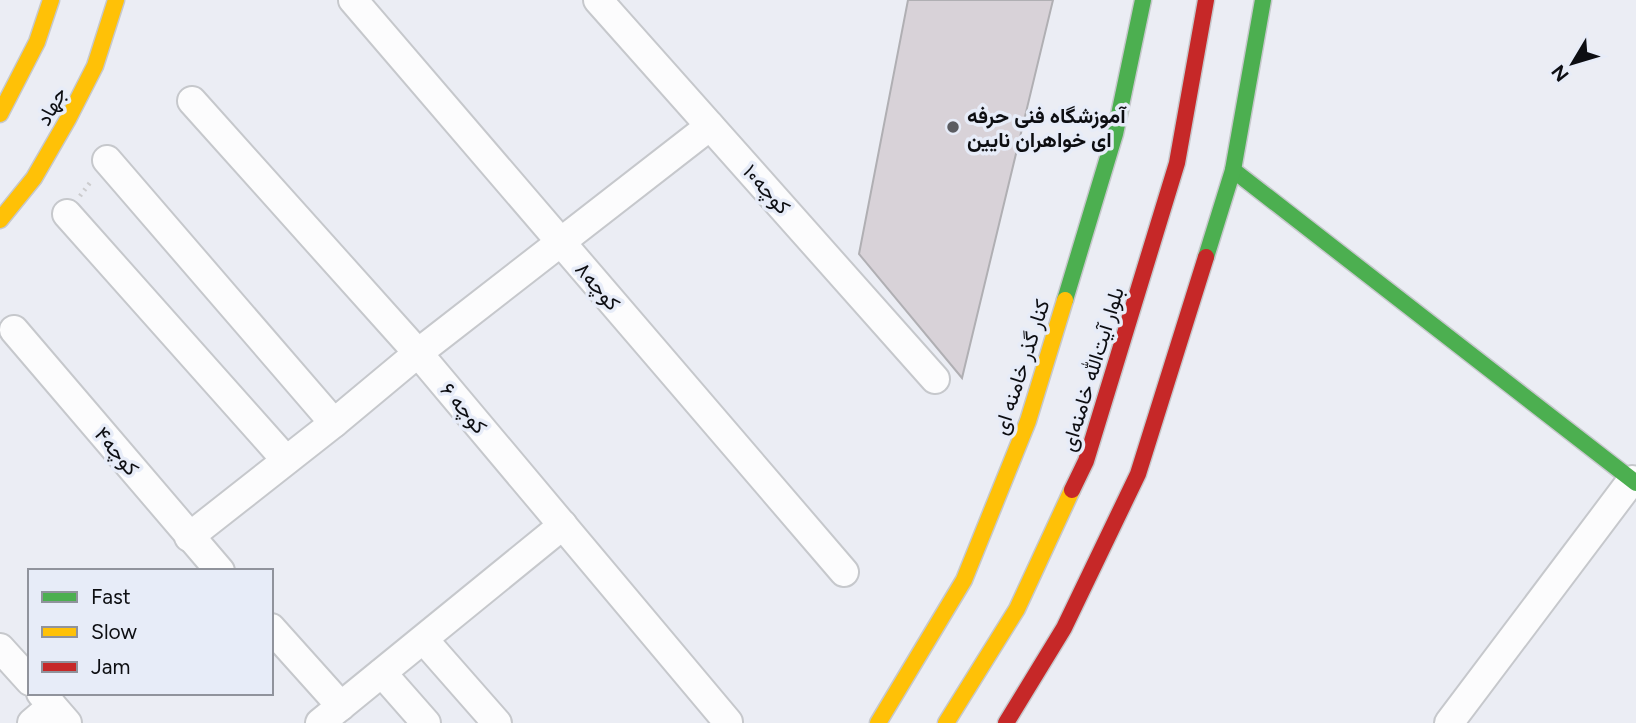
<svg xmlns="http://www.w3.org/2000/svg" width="1636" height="723" font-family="Figtree,Vazirmatn,sans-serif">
<rect width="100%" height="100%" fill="#ebedf4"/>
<path fill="#d8d2d8" stroke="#b0afb3" stroke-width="2" d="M908,0H1053L962,378L859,254Z"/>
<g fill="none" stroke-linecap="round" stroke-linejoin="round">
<g stroke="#c6c8cc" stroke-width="32">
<g id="street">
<path d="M353,0L844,572"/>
<path d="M598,0L935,379"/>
<path d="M192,101L418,353L728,722"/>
<path d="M107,160L334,423"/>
<path d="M67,214L286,460"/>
<path d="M14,330L220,571"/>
<path d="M189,537L334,423L418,353L710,126"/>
<path d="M271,628L341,706"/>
<path d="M424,640L497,723"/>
<path d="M0,648L30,681"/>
<path d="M382,673L426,723"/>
<path d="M41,693L67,723"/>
<path d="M32,723L52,706"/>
<path d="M320,723L563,525"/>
<path d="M1449,723L1632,480"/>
</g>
</g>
<g stroke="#c6c8cc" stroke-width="19">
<g id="fast">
<path d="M1233,170L1636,483"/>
<path d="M1206,257L1233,170L1263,0"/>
<path d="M1065,300L1115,134L1143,0"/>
</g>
</g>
<g stroke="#c6c8cc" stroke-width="19">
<g id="slow">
<path d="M0,114L37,42L51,0"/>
<path d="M0,220L34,178L68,119L95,66L116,0"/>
<path d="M878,723L964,580L1028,421L1065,300"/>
<path d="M946,723L1017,609L1072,490"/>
</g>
</g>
<g stroke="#c6c8cc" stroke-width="19">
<g id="jam">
<path d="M1072,490L1086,461L1177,163L1206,0"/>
<path d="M1006,723L1064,628L1138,474L1206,257"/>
</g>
</g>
<path stroke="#ccccce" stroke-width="4.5" stroke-dasharray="2 5" stroke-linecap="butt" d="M80,196L92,180"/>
<use href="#street" stroke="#fcfcfd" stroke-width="28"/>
<use href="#fast" stroke="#4caf50" stroke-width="16"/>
<use href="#slow" stroke="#ffc107" stroke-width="16"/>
<use href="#jam" stroke="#c62828" stroke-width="16"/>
</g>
<circle fill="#5b5c61" stroke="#e7ecf8" stroke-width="2.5" cx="953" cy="127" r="7"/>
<g text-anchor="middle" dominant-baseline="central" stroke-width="7" stroke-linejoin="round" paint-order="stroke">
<g font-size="21" fill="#0d0e12" stroke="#e7ecf8">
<text transform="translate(51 106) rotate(-62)">جهاد</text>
<text transform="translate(767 189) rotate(48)">کوچه۱۰</text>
<text transform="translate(598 286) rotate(49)">کوچه۸</text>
<text transform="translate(1021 367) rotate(-72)">کنار گذر خامنه ای</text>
<text transform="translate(1092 369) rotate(-73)">بلوار آیت‌الله خامنه‌ای</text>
<text transform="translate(464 408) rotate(50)">کوچه ۶</text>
<text transform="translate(117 451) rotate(50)">کوچه۴</text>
</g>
<g font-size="21" font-weight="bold" fill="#0d0e12" stroke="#e7ecf8" text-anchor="start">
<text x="967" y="115">آموزشگاه فنی حرفه<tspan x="967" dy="24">ای خواهران نایین</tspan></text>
</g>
</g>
<rect x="28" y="569" width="245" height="126" fill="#e7ecf8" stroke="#90939c" stroke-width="2"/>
<rect x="42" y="592" width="35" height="10" fill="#4caf50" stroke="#90939c" stroke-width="2"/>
<text x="91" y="604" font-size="21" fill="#0d0e12">Fast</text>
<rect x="42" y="627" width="35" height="10" fill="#ffc107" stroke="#90939c" stroke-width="2"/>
<text x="91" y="639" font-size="21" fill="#0d0e12">Slow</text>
<rect x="42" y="662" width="35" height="10" fill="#c62828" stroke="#90939c" stroke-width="2"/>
<text x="91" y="674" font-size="21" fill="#0d0e12">Jam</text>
<g transform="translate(1573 63) rotate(232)" stroke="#e7ecf8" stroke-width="5" paint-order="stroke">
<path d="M0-5L12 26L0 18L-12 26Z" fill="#0d0e12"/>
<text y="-10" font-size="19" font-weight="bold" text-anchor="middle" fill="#0d0e12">N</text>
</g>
</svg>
